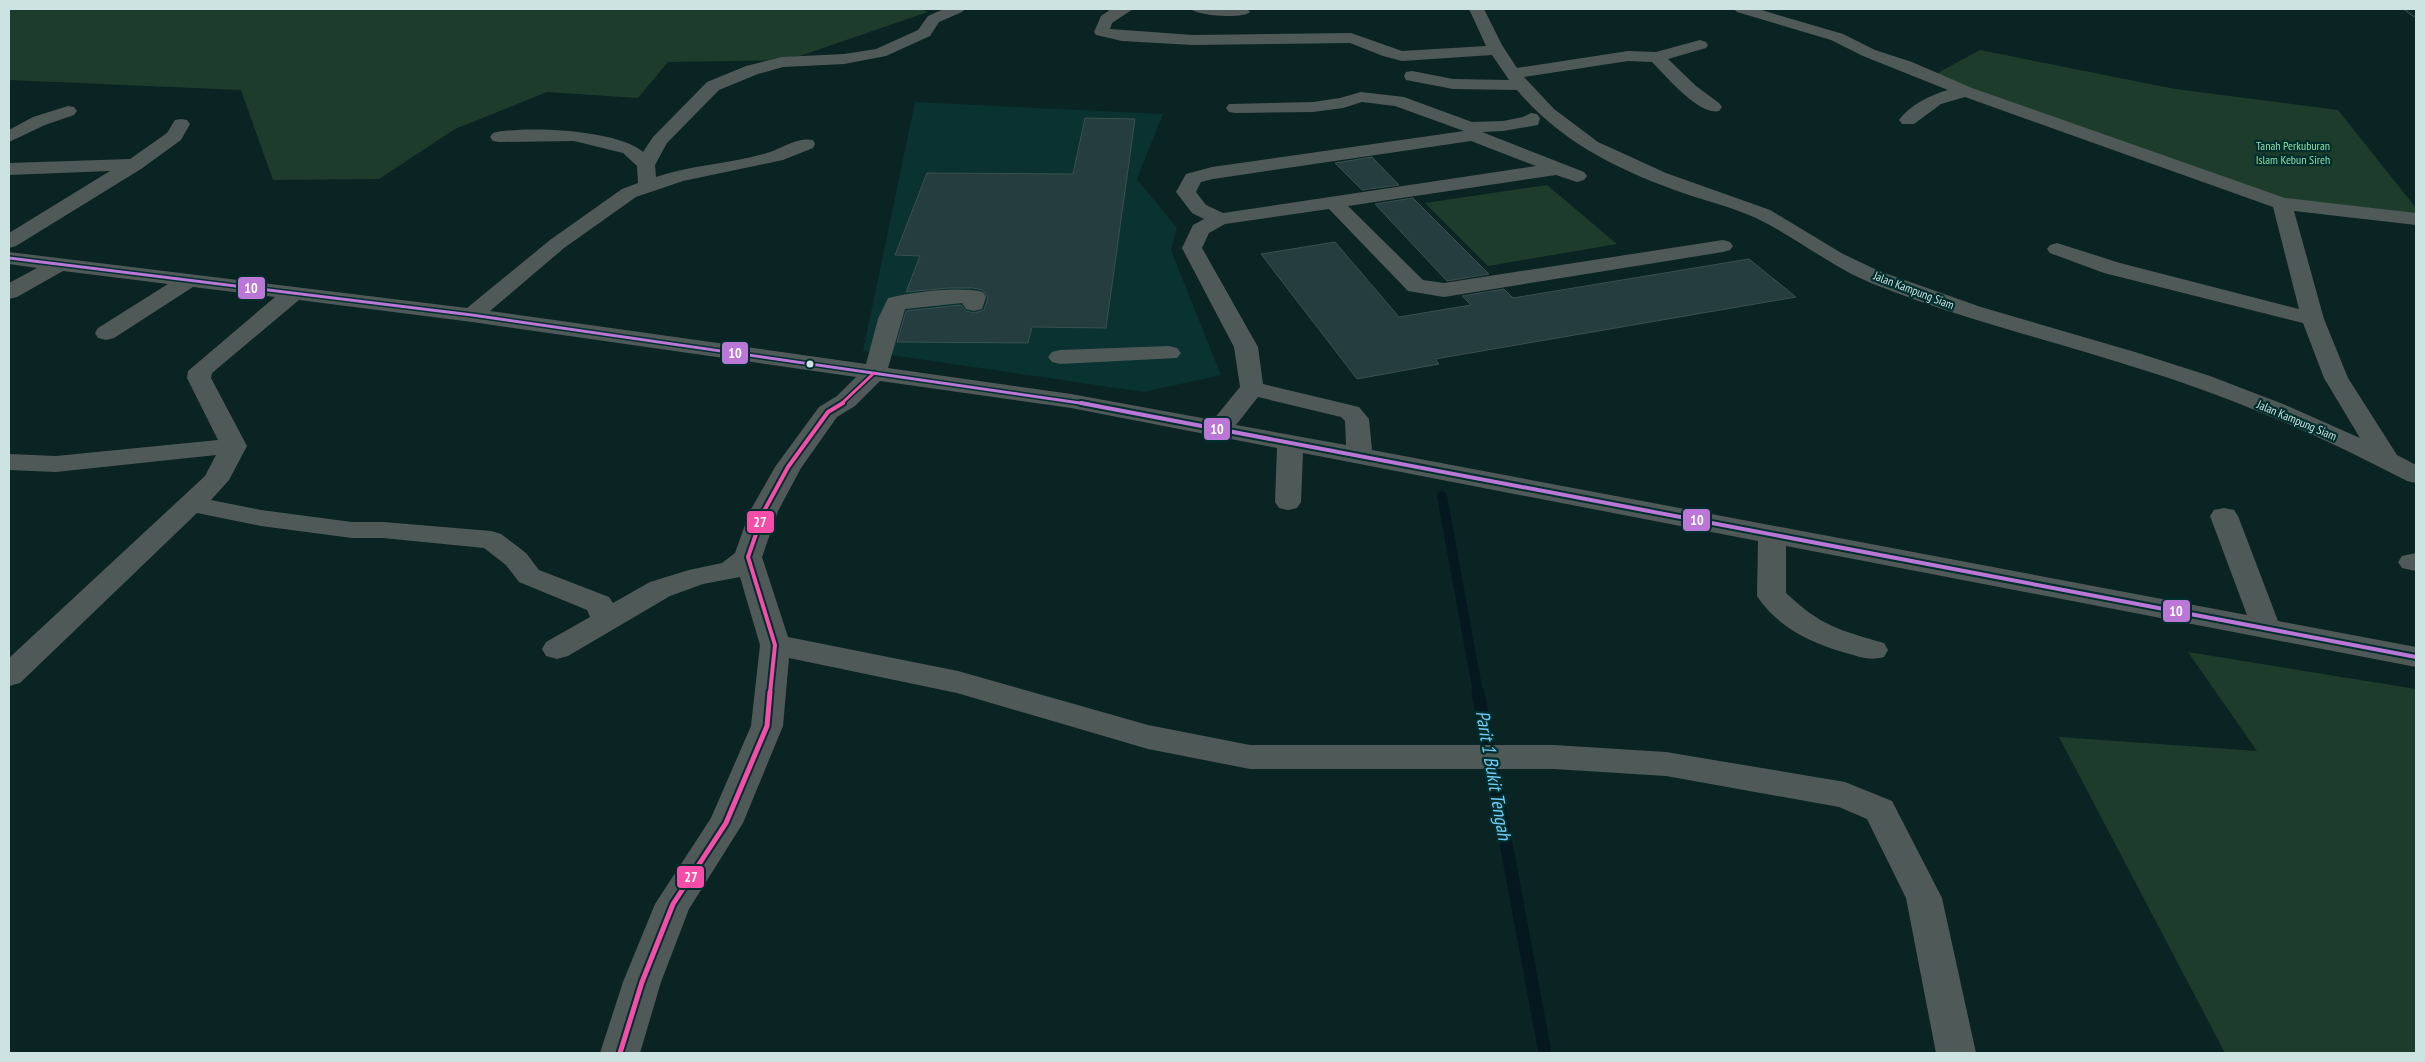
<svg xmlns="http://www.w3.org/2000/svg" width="2425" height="1062" font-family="'PT Sans Narrow',sans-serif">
<rect width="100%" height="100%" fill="#0a2423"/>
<path fill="#093231" d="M915,102L1163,114L1137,179L1177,228L1171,250L1221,375L1144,392L863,351Z"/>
<g fill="#1e3c2b">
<path d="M9,9H921L928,12L788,60L668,62L638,98L547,92L455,129L379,179L273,180L241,90L9,80Z"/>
<path d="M1980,50L2175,89L2338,110L2416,208V215L2278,198L1934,75Z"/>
<path d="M1547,185L1617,244L1488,266L1425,203Z"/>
<path d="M2188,652L2416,689V1053H2225L2059,737L2257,751Z"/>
</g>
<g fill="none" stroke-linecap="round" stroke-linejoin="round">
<path stroke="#051820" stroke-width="10" d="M1442,496L1478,693"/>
<path stroke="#051820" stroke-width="13" d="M1478,692L1545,1053"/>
</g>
<g fill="#253d3e" stroke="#3c5050">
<path d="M1085,118L1135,119L1106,328L1032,327L1028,343L897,342L906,311L961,305L966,311L974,313L984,310L988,298L983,290L973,288H948L906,292L920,256L895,255L927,173L1073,174Z"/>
<path d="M1372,157L1399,185L1362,190L1335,163Z"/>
<path d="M1413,198L1489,274L1447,281L1375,204Z"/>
<path d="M1335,242L1399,317L1471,305L1462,296L1504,289L1513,298L1749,259L1796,297L1435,359L1439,364L1357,379L1261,254Z"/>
</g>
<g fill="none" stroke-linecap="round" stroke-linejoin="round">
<path stroke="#4b5b59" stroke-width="2" stroke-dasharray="1 1" stroke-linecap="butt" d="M2404,9L2416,18"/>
<g fill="#4f5a58" fill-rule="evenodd">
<path d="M944,9H965L962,12L939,22L930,36L886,56L844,64L783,67L758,74L719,90L667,143L655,165L656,177C694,164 735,164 773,151C785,146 799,137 813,140L815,144L813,148L783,160L683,181L636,197L564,248L490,311L866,364L878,319L888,298C914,292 957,286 983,292L986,297L982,309L974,311L966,309L962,303L905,309L888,368L1071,394L1213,420L1240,387L1234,347L1182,248L1193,225L1204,219L1192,213L1176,192L1186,174L1212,167L1464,131L1395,106L1362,102L1343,108L1313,112L1235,113L1229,112L1226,108L1229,104L1313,102L1340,98L1361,92L1404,97L1472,122L1503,121L1523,117L1531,113L1537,114L1540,118L1538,125L1503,131L1482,132L1584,172L1587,176L1584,180L1577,182L1556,175L1348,206L1423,280L1444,283L1723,240L1730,242L1733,246L1730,250L1723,252L1444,297L1408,291L1329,209L1225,224L1209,233L1202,248L1258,347L1263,384L1359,407L1369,419L1372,450L2247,615L2210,516L2214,510L2224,508L2234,510L2238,516L2278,621L2416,647V667L1786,546V593C1821,626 1839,630 1884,643L1888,650L1884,657C1870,661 1860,657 1846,653C1812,643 1778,628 1757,596L1758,541L1303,453L1301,502L1297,508L1288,510L1279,508L1275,502L1277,448L1071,408L880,381L855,406L837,417L801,468L778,511L762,557L788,637L958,671L1148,725L1250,745H1554L1666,752L1845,782L1892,801L1942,898L1976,1053H1936L1906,898L1867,819L1839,807L1666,776L1554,769H1250L1148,749L957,693L789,658L783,726L743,823L689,909L661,982L640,1053H600L623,982L655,904L711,818L751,726L760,645L740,577L703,584L670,596L568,656L557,659L546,656L542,649L546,642L590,617L587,610L519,582L506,565L484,548L383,538H352L261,526L197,513L20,683L9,686V658L205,476L216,455L56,472L9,470V454L56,456L218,440L187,378L188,371L275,297L193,287L114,338L106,340L98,338L95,333L98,328L168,284L63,271L17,297L9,299V283L37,268L9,264V252L467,308L550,240L622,189L638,183L637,166L623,153L574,141L499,142L493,141L490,137L493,133C524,125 620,130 643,152L653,137L707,82L746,66L782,57L844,54L876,49L918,30L928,16ZM1471,141L1536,166L1223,213L1206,205L1196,192L1201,182L1213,179ZM299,300L472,322L856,377L837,396L819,407L775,467L750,511L735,553L722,563L689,570L650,582L613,603L609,597L539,570L526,553L501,534L491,531L383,522H352L261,510L211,500L229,480L247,446L211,378L212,373ZM1258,397L1341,417L1345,421L1346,445L1236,425Z"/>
<path d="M1111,9H1133L1112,23L1110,29L1193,35L1351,33L1402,51L1486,46L1469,9H1484L1502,45L1517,68L1628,51L1656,52L1700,40L1706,42L1708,45L1706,48L1668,59L1696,86L1719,103L1722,107L1719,111C1699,116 1666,76 1652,62L1628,61L1524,77L1554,109L1598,142L1666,173L1770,210L1843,254L1879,271L1981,307L2135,352L2210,376L2283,404L2360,438L2324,378L2303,323L2104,273L2050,253L2047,249L2050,245L2057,243L2120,263L2299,309L2273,207L1965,97L1941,104L1914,124H1902L1899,120C1910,105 1930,95 1948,90L1863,56L1831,40L1737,12L1734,9H1758L1843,34L1875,50L1912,62L1972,88L2285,198L2416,213V225L2294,211L2324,319L2348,378L2397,455L2416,465V483L2407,481C2325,438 2241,401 2153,373C2061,343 1967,321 1876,285C1832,268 1798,238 1756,218C1734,208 1710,202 1686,194C1622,172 1561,143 1517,90L1453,89L1406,80L1404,76L1406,72L1412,71L1453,79L1509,80L1492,55L1402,61L1383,56L1350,43L1193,45L1122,41L1096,35L1094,32L1101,16Z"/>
<path d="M1191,9H1247L1250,12C1244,19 1197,16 1191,9Z"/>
<path d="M68,106L74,107L77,111L74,115L45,125L9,142V130L33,117Z"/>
<path d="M181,119L187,120L190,124L181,140L141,169L16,246L9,248V233L110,171L9,175V163L130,159L167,133L175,120Z"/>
<path d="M1169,346L1177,348L1181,353L1177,358L1060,364L1052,362L1048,357L1052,352L1060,350Z"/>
<path d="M2416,553V571L2402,568L2398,562L2402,556Z"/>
</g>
<g stroke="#002e2d" stroke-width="6">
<path id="bus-1-far1" d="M9,258L472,315L1087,404"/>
</g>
<g stroke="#002e2d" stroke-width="8">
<path id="bus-1" d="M1081,403L2416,657"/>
</g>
<g stroke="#002e2d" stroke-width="6">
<path id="bus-2-far2" d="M841,404L874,373"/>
</g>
<g stroke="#002e2d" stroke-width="8">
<path id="bus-2-far1" d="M770,693L775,645L748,557L764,511L788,467L828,412L843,403"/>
</g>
<g stroke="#002e2d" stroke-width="9">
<path id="bus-2" d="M620,1053L642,982L673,904L726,823L767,726L770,692"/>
</g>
<use href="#bus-1-far1" stroke="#ba77d6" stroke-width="3"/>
<use href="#bus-1" stroke="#ba77d6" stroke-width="4"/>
<use href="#bus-2-far2" stroke="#f54da8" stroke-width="3"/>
<use href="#bus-2-far1" stroke="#f54da8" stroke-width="4"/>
<use href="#bus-2" stroke="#f54da8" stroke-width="5"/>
</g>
<circle fill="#cde3e2" stroke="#002e2d" stroke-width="2" cx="810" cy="364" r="4.5"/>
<g text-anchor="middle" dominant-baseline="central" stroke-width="4.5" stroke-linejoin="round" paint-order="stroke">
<g font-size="12" fill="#8edda8" stroke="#002e2d">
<text x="2293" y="145">Tanah Perkuburan<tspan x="2293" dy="14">Islam Kebun Sireh</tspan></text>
</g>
<g font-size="12" fill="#cde3e2" stroke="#002e2d">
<text transform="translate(1914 290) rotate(21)">Jalan Kampung Siam</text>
<text transform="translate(2297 420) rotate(23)">Jalan Kampung Siam</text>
</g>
<g font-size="19" font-style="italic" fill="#71ccf8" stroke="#002e2d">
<text transform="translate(1494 775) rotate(80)">Parit 1 Bukit Tengah</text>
</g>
</g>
<g stroke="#002e2d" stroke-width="2">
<rect x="237" y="276" width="29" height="24" rx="5" fill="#ba77d6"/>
<rect x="721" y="341" width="28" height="24" rx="5" fill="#ba77d6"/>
<rect x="1203" y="417" width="28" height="24" rx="5" fill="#ba77d6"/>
<rect x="1682" y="508" width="29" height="24" rx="5" fill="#ba77d6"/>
<rect x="746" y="510" width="29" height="24" rx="5" fill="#f54da8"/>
<rect x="2162" y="599" width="29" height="24" rx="5" fill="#ba77d6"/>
<rect x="676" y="865" width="29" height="24" rx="5" fill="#f54da8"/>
</g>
<g font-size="14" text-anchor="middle" font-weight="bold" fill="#fff">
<text x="251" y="293">10</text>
<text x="735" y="358">10</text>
<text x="1217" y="434">10</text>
<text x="1697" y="525">10</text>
<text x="760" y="527">27</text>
<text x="2176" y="616">10</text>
<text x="691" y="882">27</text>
</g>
<rect width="2425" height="1062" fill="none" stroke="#cde3e2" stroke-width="20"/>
</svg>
